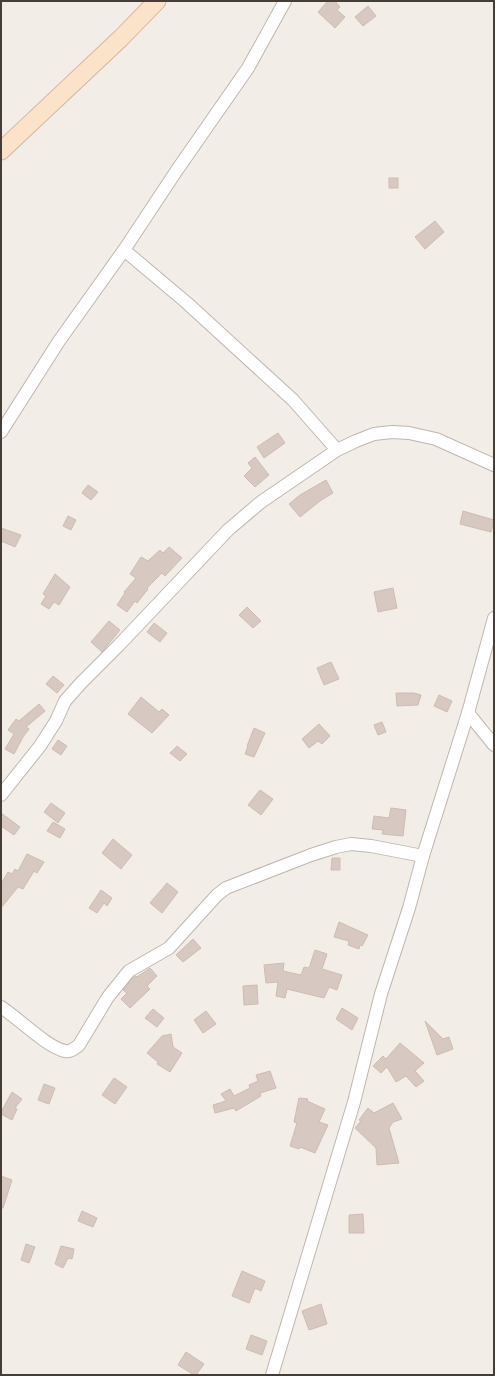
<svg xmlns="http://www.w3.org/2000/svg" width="495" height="1376" font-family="'Noto Sans',sans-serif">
<rect width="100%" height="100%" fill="#f3ede8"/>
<g fill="#d7c9c1" stroke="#cebcb2">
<path d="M328,1H335L340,7L337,10L345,17L335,28L318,12Z"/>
<path d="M368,6L376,16L363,26L355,17Z"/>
<rect x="389" y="178" width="9" height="10"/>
<path d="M435,221L444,232L425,249L415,237Z"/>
<path d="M278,433L285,443L264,458L257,447Z"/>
<path d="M255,457L269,475L255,487L244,476L252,468L248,463Z"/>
<path d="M326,480L333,493L320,501L300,517L289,504L300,495Z"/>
<path d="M88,485L98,492L91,500L82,493Z"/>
<path d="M463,511L494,520L491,532L460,524Z"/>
<path d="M68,516L76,520L71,530L63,526Z"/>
<path d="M1,528L21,535L15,547L1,541Z"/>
<path d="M169,547L182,558L165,576L162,573L147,588L148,589L137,603L135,601L127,612L117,605L125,593L124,592L136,578L130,574L141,557L148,561L160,550L163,553Z"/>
<path d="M55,574L70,587L59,605L54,602L49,609L41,604L46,596L43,594Z"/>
<path d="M393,588L397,608L378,612L374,592Z"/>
<path d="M247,607L261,621L253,628L239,615Z"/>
<path d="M109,621L120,630L102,652L91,642Z"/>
<path d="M154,623L167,633L160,642L147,632Z"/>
<path d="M331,662L339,679L324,685L317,668Z"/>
<path d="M53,676L64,685L57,693L46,684Z"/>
<path d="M396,693H414L421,695L418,705L397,706Z"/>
<path d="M439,695L452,701L447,712L434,706Z"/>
<path d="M141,697L159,712L162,709L169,715L152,733L128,714Z"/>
<path d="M39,704L45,711L26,727L29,729L23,737L14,754L5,749L14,734L8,730L16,719L19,721Z"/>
<path d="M382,722L386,732L378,735L374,725Z"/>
<path d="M319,724L330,736L322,744L318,741L309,748L302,739Z"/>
<path d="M254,728L265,733L254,757L245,754L248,746H247Z"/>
<path d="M58,740L67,746L61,755L52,749Z"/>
<path d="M177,746L187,754L180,761L170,753Z"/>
<path d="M260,790L273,799L261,815L248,805Z"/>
<path d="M51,803L65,813L58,823L44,812Z"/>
<path d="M391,808L406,810L403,836L382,834L383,830L372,829L374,816L389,818Z"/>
<path d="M1,813L20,827L14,835L1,826Z"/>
<path d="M53,822L65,829L60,838L47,831Z"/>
<path d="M113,839L132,855L121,869L102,853Z"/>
<path d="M27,854L44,862L37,873L34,871L23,889L18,887L1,908V884L8,872L12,874L15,869L18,871Z"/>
<path d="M332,858H340V870H331Z"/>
<path d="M167,883L178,892L162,913L150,903Z"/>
<path d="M101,890L112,898L107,906L104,903L97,913L89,908Z"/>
<path d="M339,922L368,935L362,946L360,945L359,949L348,945L349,941L334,937Z"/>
<path d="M193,939L201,948L183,962L176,955Z"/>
<path d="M315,950L327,954L322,969L342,975L337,990L329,987L324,998L287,989L285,998L276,996L278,982L266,983L264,965L284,963L283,971L301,975L304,967L309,968Z"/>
<path d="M150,968L157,976L147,986L150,989L130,1008L121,999L127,993L123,990L134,977L136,976L137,977Z"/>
<path d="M257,985L258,1004L244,1005L243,986Z"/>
<path d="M342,1008L358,1018L352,1030L336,1019Z"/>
<path d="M153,1009L164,1018L157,1027L145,1018Z"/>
<path d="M206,1011L216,1024L203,1033L194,1020Z"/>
<path d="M425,1021L443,1039L449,1037L453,1049L437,1055Z"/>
<path d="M171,1034L173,1047L182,1053L170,1072L157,1064L158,1062L147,1053L162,1036Z"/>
<path d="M400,1043L424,1063L415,1071L424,1081L416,1087L406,1076L396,1082L387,1067L381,1073L373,1066L383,1056L386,1059Z"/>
<path d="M270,1071L276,1088L260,1093L261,1096L236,1111L234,1108L215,1113L213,1105L226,1101L221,1094L230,1089L234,1096L250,1088L249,1085L258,1081L256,1075Z"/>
<path d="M114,1078L127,1087L115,1104L102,1095Z"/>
<path d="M44,1084L55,1088L49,1104L38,1100Z"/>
<path d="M12,1092L22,1099L15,1108L17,1109L12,1120L1,1114V1112Z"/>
<path d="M299,1098L308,1099L307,1101L325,1109L319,1122L328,1125L315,1153L300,1147L299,1149L290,1146L297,1123L294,1122Z"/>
<path d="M393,1103L402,1119L393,1122L389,1128L399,1163L377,1165L376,1148L355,1128L361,1121L359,1120L368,1108L374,1113Z"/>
<path d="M1,1176L12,1180L3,1208H1Z"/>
<path d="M82,1211L97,1218L93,1227L78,1221Z"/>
<path d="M363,1214L364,1233H349V1215Z"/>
<path d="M26,1244L35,1247L29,1263L21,1260Z"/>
<path d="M61,1246L74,1249L72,1259L68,1258L63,1268L55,1264Z"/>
<path d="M242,1271L265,1281L261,1291L255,1288L249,1303L232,1296Z"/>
<path d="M321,1304L327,1324L309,1330L302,1311Z"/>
<path d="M251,1335L267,1341L262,1355L246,1349Z"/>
<path d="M186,1352L204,1364L196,1375H194L178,1365Z"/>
</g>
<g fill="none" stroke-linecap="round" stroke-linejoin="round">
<g stroke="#c1b6ae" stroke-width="14">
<g id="street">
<path d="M124,250L187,303L293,400L337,450"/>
<path d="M1,432L59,341L124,250L177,170L248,68L285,1"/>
<path d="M468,713L494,745"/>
<path d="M1,795L40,746L56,721L65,701L81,683L119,645L228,530L261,502L337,450L356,441L374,434L392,432L409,433L436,439L494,465"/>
<path d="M1,1007C18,1018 48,1048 65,1051C71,1052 75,1048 79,1045L108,997L129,971L169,948L217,895L226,888L311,855L336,847L351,844L371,846L423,856"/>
<path d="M272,1375L354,1102L381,994L409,908L423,856L468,713L494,618"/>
</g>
</g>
<g stroke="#d3b79d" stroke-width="19">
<path id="secondary" d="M1,151L121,38L157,1"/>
</g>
<use href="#street" stroke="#fff" stroke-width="12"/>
<use href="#secondary" stroke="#fbe3ca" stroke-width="17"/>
</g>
<rect width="495" height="1376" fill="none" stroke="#463d37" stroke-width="4"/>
</svg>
